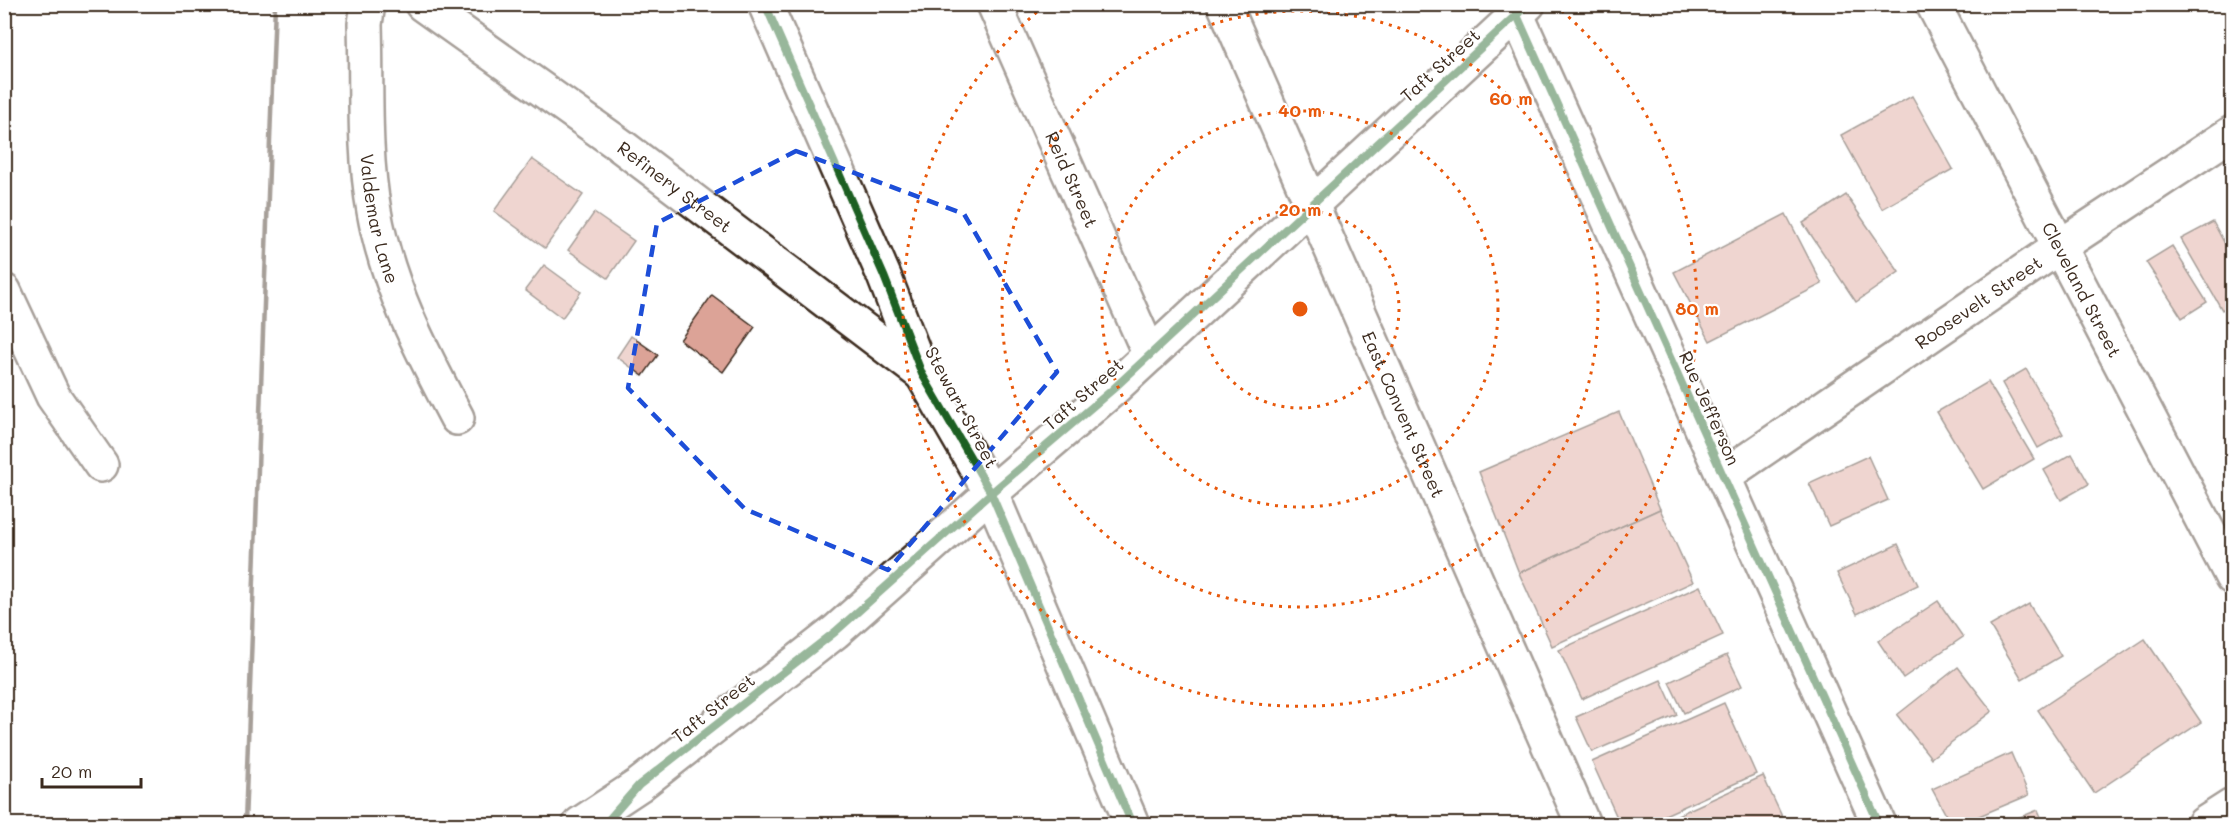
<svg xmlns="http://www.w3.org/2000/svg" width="2237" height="829" font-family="Mali,sans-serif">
<rect width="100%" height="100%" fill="#fff"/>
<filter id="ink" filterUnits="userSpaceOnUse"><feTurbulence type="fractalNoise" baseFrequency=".0167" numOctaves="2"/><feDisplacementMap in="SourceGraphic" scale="12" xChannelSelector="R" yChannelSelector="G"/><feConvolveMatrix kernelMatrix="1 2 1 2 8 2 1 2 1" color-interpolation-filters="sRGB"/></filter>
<g filter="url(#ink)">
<g fill="#dca397" stroke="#3b2a1e" stroke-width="1.5">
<path d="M1912,96L1953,169L1882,209L1841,135Z"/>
<path d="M532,159L583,195L545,248L494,211Z"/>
<path d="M1846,195L1899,272L1856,302L1803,223Z"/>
<path d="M594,213L634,241L608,278L568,250Z"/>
<path d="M1786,214L1822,284L1710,341L1674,272Z"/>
<path d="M2213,222L2232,257V304L2222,310L2181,239Z"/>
<path d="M2172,246L2207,302L2182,318L2146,262Z"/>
<path d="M544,265L581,292L562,318L525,290Z"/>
<path d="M712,295L755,327L723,372L680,340Z"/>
<path d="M631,336L658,355L643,376L617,357Z"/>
<path d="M2026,369L2063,434L2038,448L2002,383Z"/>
<path d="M1988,382L2034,459L1983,489L1937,412Z"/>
<path d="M1619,412L1660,509L1519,573L1479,472Z"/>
<path d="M2072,454L2089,484L2061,500L2044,470Z"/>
<path d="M1868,456L1888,500L1829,526L1809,483Z"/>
<path d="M1660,509L1693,582L1552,646L1519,573Z"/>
<path d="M1898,544L1918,585L1857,614L1837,573Z"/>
<path d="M1700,586L1723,635L1582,699L1559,650Z"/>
<path d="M1938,601L1963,637L1903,678L1878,641Z"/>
<path d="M2029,604L2061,656L2022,679L1990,626Z"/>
<path d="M2145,639L2201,722L2094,793L2038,710Z"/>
<path d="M1727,655L1742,686L1684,713L1669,682Z"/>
<path d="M1958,667L1992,711L1931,758L1897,715Z"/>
<path d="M1661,680L1677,715L1592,752L1576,717Z"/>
<path d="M1724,703L1756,774L1645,824H1620L1592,762Z"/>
<path d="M2011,753L2029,795L1960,824H1951L1932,789Z"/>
<path d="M1763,776L1785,823L1658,824Z"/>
<path d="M2038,810L2044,824H2003Z"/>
</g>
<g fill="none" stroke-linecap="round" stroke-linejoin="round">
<g stroke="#3b2a1e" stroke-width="38">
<g id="minor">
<path id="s1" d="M368,4L365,24C367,85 363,150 374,211C387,285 422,352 457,418"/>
<path id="s2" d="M422,4L620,145L922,374"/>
<path d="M765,4L884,276L922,374L991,493L1132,824"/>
<path id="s3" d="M994,4L1150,355"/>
<path id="s4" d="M1224,4L1583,824"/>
<path d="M1512,4L1879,824"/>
<path id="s5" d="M1933,4L2232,577"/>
<path d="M4,291L53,396L101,465"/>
<path id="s6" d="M1724,476L2059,247L2232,133"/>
<path d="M580,824L639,785L835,632L991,493L1112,390L1528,4"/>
<path d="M2204,824L2232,806"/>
</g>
</g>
<use href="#minor" stroke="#fff" stroke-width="33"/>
<path stroke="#3b2a1e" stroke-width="4.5" d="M245,824L275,4"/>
<g stroke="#fff" stroke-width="11">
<g id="cycleway">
<path d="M765,4L884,276L922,374L991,493L1132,824"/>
<path d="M1512,4L1879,824"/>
<path d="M605,824L639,785L835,632L991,493L1112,390L1528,4"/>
</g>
</g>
<use href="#cycleway" stroke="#1b5e20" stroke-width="8"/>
</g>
</g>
<path d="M0 0H2237V829H0ZM796,151L964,214L1057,372L888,570L745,509L628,388L657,223Z" fill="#fff" fill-opacity=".55" fill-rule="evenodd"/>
<path fill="none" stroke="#1d4ed8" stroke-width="4.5" stroke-dasharray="12 8" stroke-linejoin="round" d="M796,151L964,214L1057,372L888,570L745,509L628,388L657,223Z"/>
<g fill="none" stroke="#e8590c" stroke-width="3" stroke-dasharray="3 6">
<circle cx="1300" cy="309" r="99"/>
<circle cx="1300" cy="309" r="198"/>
<circle cx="1300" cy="309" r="298"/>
<path d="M1555 5A397 397 0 1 1 1045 5"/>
</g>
<g text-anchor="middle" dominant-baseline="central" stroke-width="4.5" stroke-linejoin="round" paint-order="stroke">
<g font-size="18" fill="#3b2a1e" stroke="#fff">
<text transform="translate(1440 65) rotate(-42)">Taft Street</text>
<text stroke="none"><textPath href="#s3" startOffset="192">Reid Street</textPath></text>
<text stroke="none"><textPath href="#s2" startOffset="312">Refinery Street</textPath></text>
<text stroke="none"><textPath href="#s1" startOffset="216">Valdemar Lane</textPath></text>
<text stroke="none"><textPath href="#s5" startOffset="322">Cleveland Street</textPath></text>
<text stroke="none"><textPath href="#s6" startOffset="308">Roosevelt Street</textPath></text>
<text transform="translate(1083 394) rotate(-41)">Taft Street</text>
<text transform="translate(962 407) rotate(62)">Stewart Street</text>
<text transform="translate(1710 408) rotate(66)">Rue Jefferson</text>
<text stroke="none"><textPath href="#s4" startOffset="448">East Convent Street</textPath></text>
<text transform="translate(713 708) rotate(-38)">Taft Street</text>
</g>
</g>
<circle cx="1300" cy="309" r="9" fill="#e8590c" stroke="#fff" stroke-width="3"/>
<g font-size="18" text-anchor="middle" font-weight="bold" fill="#e8590c" stroke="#fff" stroke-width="4.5" stroke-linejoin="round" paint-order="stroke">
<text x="1511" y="105">60 m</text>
<text x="1300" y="117">40 m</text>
<text x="1300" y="216">20 m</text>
<text x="1697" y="315">80 m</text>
</g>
<rect width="2237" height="829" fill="none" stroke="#fff" stroke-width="24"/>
<rect x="12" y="12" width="2213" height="805" fill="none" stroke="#3b2a1e" stroke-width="2" filter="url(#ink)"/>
<path d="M42 778v9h99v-9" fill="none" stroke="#3b2a1e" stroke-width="3"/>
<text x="51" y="778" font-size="18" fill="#3b2a1e" stroke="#ffffff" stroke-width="4.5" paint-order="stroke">20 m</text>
</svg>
